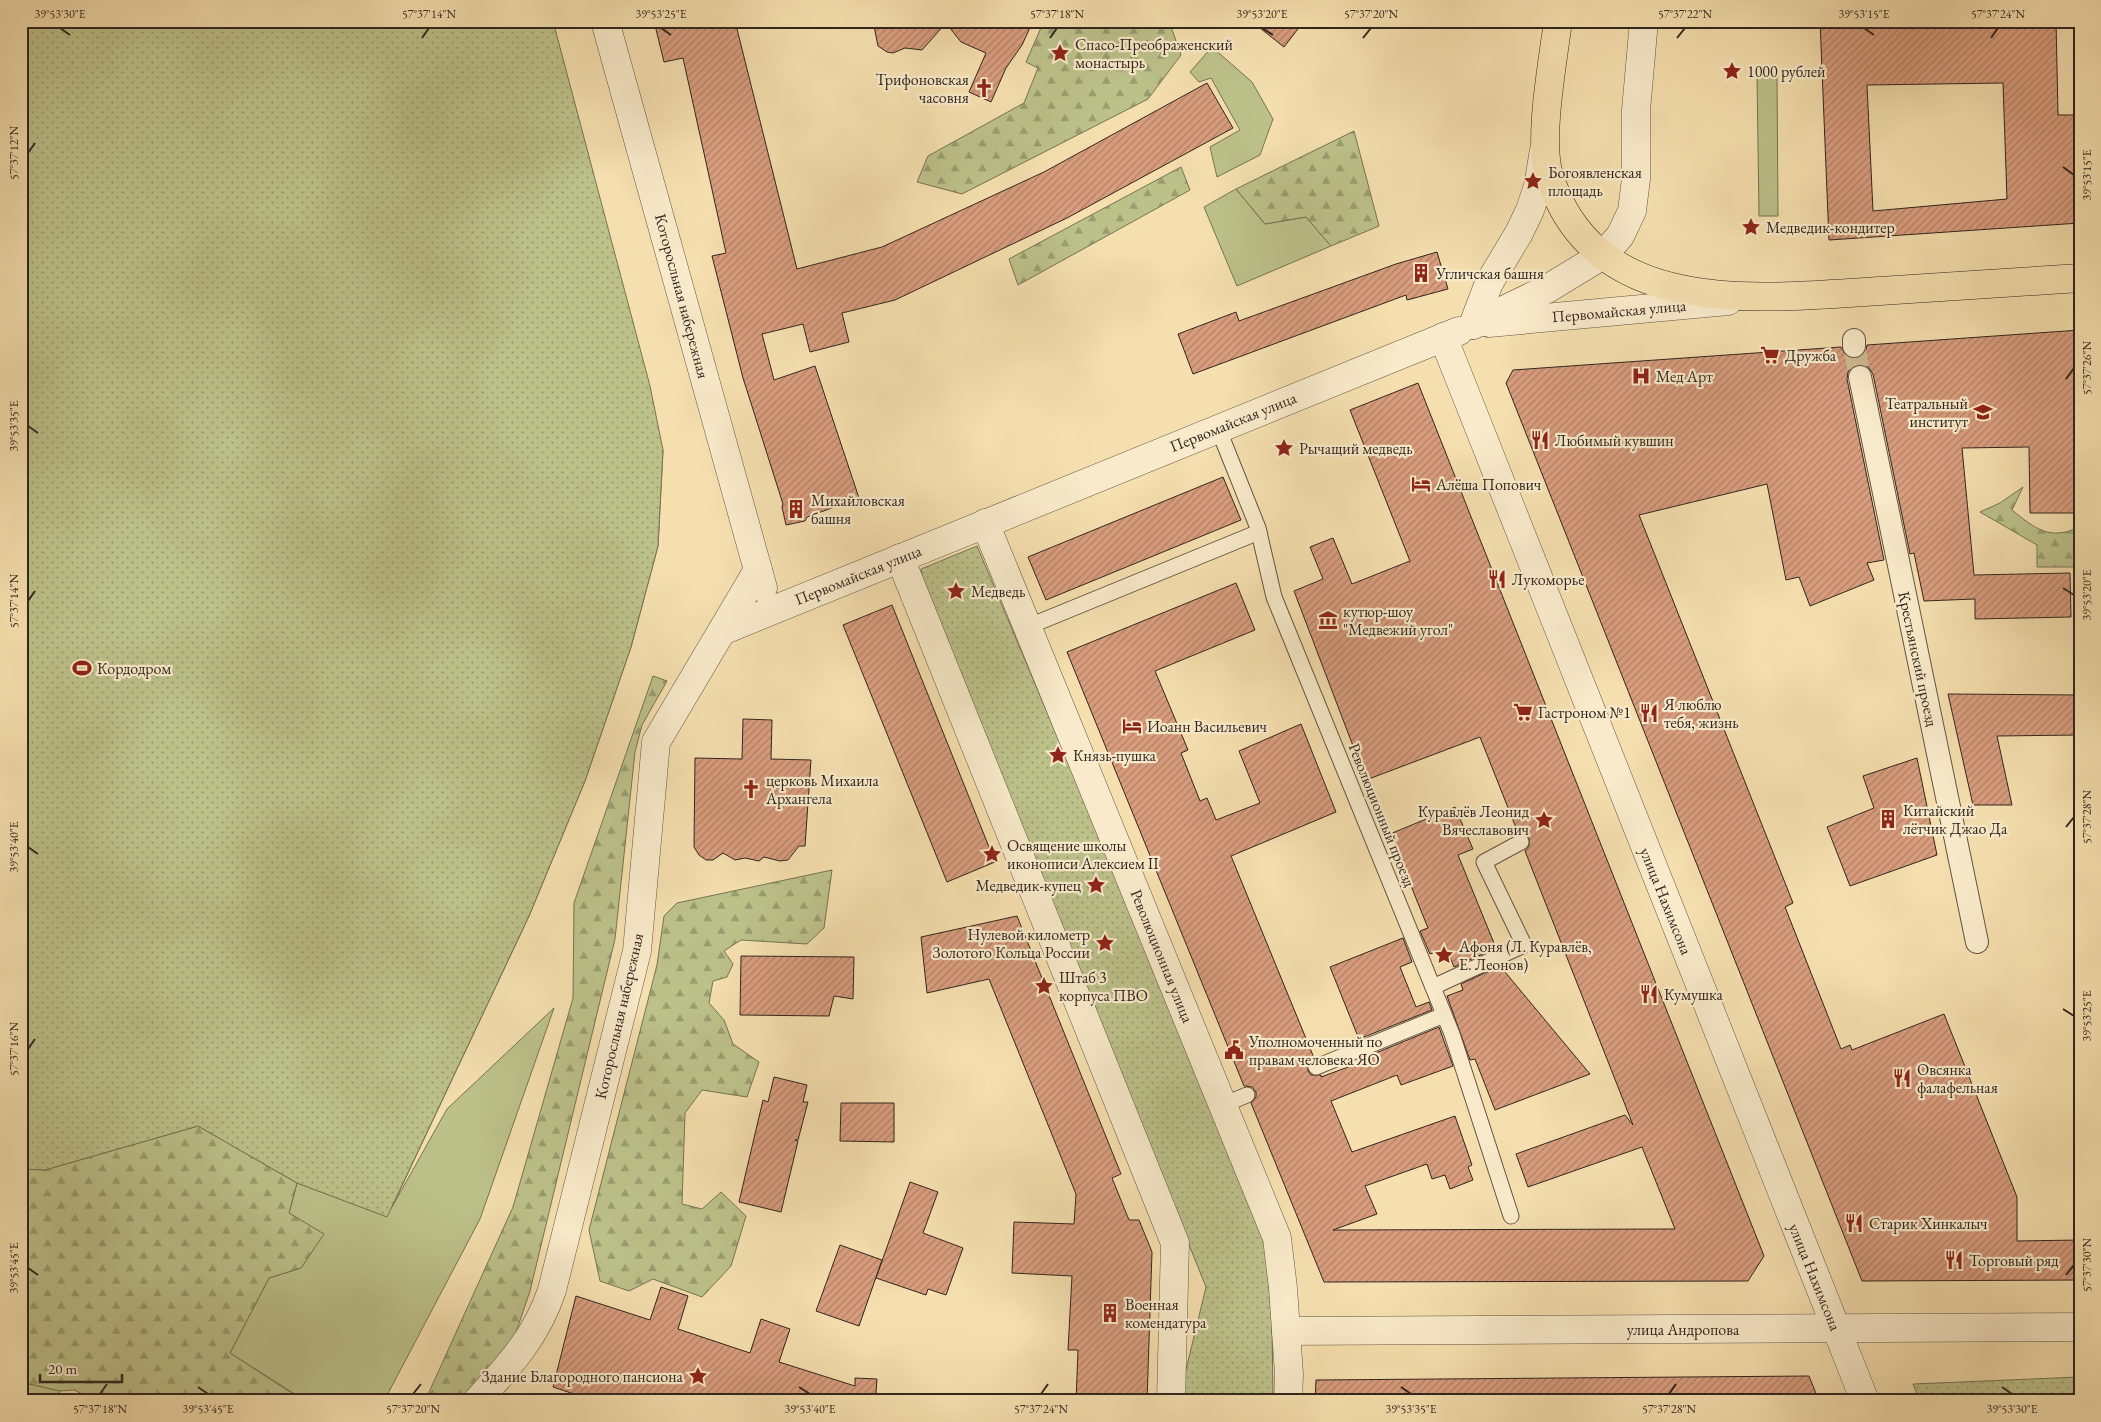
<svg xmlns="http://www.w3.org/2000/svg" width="2101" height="1422" font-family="'EB Garamond',serif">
<defs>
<pattern id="forest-firs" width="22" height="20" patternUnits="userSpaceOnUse" patternTransform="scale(1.25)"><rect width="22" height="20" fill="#bcc18a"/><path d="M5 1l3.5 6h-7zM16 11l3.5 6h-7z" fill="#999d70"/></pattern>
<pattern id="park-dots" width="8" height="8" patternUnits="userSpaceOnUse" patternTransform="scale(1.25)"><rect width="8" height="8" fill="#bcc18a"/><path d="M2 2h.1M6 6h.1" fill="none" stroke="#999d70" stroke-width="1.8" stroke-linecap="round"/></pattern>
<pattern id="building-hatch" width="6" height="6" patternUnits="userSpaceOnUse" patternTransform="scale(1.25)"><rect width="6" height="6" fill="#d99d7e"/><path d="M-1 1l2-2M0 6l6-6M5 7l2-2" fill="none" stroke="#b18067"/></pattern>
</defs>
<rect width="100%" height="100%" fill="#f5dfae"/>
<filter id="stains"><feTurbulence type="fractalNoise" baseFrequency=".004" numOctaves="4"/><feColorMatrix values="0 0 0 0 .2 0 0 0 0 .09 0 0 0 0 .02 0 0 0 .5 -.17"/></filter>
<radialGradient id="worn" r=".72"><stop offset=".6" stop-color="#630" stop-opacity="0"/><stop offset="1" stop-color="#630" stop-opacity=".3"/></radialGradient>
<g fill="#bcc18a" stroke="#767354">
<path d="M1212,47L1252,82L1273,119L1260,155L1217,177L1210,147L1240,130L1211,78L1199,82L1190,72Z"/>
<path d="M1777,74L1778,216H1759L1757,75Z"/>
<path d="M1236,189L1265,224L1306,217L1331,246L1237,286L1204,207Z"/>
<path d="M663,450L658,546L631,647L585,781L529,916L392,1207L447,1109L554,1008L480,1219L384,1401H301V1398L230,1353L269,1278L301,1268L323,1234L289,1213L297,1183L386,1216Z"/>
<path d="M21,1382L60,1391L56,1401H21Z"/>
</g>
<g fill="url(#forest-firs)" stroke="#767354">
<path d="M1044,21H1169L1181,55L1148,99L962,194L917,182L928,156L1024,103L1038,68L1026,62Z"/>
<path d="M1354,131L1379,226L1331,246L1306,217L1265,224L1236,189Z"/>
<path d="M1181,167L1190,190L1018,285L1009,259Z"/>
<path d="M2023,487L2012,510C2036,529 2049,541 2080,527V572L2079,567H2037V545L1980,512L2000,503Z"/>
<path d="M653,676L667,681L642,725L635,752L615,939L530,1291L508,1356L468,1401H425L513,1207L573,998L574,903Z"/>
<path d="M832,870L824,928L807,944L741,940L724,951L733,964L727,977L713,981L709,1003L724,1020L733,1044L759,1062L747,1097L702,1090L685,1113L682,1204L702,1209L721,1192L746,1216L731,1266L702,1297L653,1279L629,1291L600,1281L589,1230L657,965L664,916L677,903Z"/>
<path d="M198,1126L297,1183L289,1213L324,1234L301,1268L269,1278L230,1353L301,1399V1401H98L74,1390L60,1391L21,1382V1169L45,1170Z"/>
</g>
<g fill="url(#park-dots)" stroke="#767354">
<path d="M21,21H553L650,386L663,450L658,546L631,647L585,781L529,916L387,1217L297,1183L198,1126L45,1170L21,1169Z"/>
<path d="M977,546L1271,1244L1273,1401H1184L1185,1374L1206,1287L923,582L921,569Z"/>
<path d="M2080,1377V1401H1920L1913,1384Z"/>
</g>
<g fill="url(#building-hatch)" stroke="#31251f" fill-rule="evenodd">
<path d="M654,21H735L797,269L882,247L1044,172L1207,83L1233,128L1067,218L895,300L842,313L849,342L810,352L803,324L762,334L774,380L815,366L859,498L807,517L805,521L786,525L782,507L783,504L743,378L712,256L726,253L683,58L664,62Z"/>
<path d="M873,21H1033L1022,45L1006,68L991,102L969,92L986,53L961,42L946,23L922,50L905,48L893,53L887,52L878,46Z"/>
<path d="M1251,21H1304L1284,47Z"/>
<path d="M1820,21H2056L2058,115H2077L2080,223L1829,240ZM2003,83L2007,199L1873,211L1867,85Z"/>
<path d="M1437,252L1448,289L1407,300L1406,295L1193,374L1178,334L1236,312L1239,321L1396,264Z"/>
<path d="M2080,330V513H2030L2029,447L1962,448L1974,575L2070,573L2071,617L1975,619V599L1924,601L1914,553L1910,554L1873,374L1869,368L1864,364L1852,367L1848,372L1847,379L1884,560L1867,563L1874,580L1810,606L1799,577L1786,580L1767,484L1639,515L1793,903L1785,907L1841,1049L1850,1045L1852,1050L1944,1014L2017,1197V1241L2080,1240V1280L1862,1281L1506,383L1513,370L1841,347L1847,357L1854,359L1865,353L1867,345Z"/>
<path d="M1418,383L1764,1256L1748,1281L1324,1282L1251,1103L1256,1097V1092L1252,1087L1244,1086L1067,652L1236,583L1255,630L1155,671L1188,750L1181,753L1200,801L1207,798L1216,820L1260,803L1239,751L1301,724L1336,812L1231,856L1314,1058L1308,1062V1071L1311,1075H1321V1077L1367,1060L1366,1057L1439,1027L1453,1066L1401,1085L1397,1075L1331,1101L1352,1152L1455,1116L1472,1165L1468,1167L1473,1180L1450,1189L1445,1175L1432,1179L1427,1164L1365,1186L1377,1214L1333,1230L1675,1229L1642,1147L1528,1187L1516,1154L1625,1115L1633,1125L1525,851L1529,846V838L1525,834L1518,833L1480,737L1366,780L1294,591L1323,579L1310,547L1333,538L1352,584L1410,561L1350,410Z"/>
<path d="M1223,477L1241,520L1046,600L1028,557Z"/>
<path d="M892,605L995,862L947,882L843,625Z"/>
<path d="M1948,694L2080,695V735L1997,736L2012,805H1973Z"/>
<path d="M743,719L772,720L771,759L811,760L805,846H799L788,860L780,861L764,857L759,861L745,858L735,860L723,853L713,860H706L699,855L694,847L695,758L742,759Z"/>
<path d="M1917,758L1937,855L1850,886L1827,827L1874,808L1863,776Z"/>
<path d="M1455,807L1473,849L1458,855L1496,948L1454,967L1446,948L1430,954L1420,931L1428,928L1390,834Z"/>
<path d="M1017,916L1121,1174L1112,1178L1129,1220H1139L1152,1252L1147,1401H1076L1078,1350H1068L1072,1276L1012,1273L1014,1222L1074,1224L1076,1194L989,979L927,993L921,937Z"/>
<path d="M1403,938L1412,962L1400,967L1416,1007L1429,1002L1432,1010L1359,1039L1330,967Z"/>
<path d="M741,956L854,957L853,999L834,996L829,1016L740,1015Z"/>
<path d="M1500,966L1590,1074L1495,1110L1475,1059L1470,1060L1447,996L1463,990L1461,984Z"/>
<path d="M774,1077L807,1085L803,1102H808L798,1140H795L798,1141L781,1212L739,1202L763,1100L768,1102Z"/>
<path d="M841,1103H894V1142L840,1141Z"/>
<path d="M910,1182L938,1192L923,1233L963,1248L946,1295L928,1289L926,1295L876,1278Z"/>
<path d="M840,1245L882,1260L859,1326L816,1311Z"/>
<path d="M661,1287L688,1296L678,1329L750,1353L761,1319L790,1329L779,1362L855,1386V1378L877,1379L876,1393L885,1396L884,1401H595L553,1387L576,1296L650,1320Z"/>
<path d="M1809,1376L1819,1401H1451L1399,1398V1401H1315L1316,1380Z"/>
</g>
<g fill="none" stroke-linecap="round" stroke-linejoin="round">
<path stroke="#ceba91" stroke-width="22" stroke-dasharray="22 11" stroke-linecap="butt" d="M1854,346L1860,377"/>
<g stroke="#625443" stroke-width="17">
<g id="service">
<path d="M21,23L22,21"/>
<path d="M1218,428L1258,528L1274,597L1452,1034L1511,1216"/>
<path d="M1027,627L1259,532"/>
<path d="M1433,987L1524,945L1484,862L1521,842"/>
<path d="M1316,1067L1444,1015"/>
<path d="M1223,1105L1247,1095"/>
</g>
</g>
<g stroke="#625443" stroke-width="24">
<g id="pedestrian">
<path d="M1854,340V346"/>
<path d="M1860,377L1977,942"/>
</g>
</g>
<g stroke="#625443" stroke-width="29">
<g id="minor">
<path d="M605,21L763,588"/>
<path d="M1443,337L1865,1401"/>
<path d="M985,523L1277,1238L1283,1288L1289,1374L1288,1401"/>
<path d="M900,558L1175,1243L1171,1401"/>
<path d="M722,631L1459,331"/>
<path d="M1286,1331L2080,1327"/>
<path d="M477,1401C509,1366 537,1336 552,1290L637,951L656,742L758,570"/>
</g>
</g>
<g stroke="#625443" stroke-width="29">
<g id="tertiary">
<path d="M1489,323L1728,301"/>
<path d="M1473,325L1547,289L1603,255L1620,236L1632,211L1636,179V110L1644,21"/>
<path d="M1473,325L1489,283L1519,233L1530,210L1538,186L1544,150"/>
</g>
</g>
<g stroke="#31251f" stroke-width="29">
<path id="primary" d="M1558,21C1553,61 1538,139 1549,175C1595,321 1761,298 1880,291C1947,287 2013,282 2080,278"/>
</g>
<use href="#service" stroke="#f8eaca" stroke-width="15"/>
<use href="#pedestrian" stroke="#f8eaca" stroke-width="22"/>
<use href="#minor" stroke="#f8eaca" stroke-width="28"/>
<use href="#tertiary" stroke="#f8eaca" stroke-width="28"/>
<use href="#primary" stroke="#f5dfae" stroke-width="28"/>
</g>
<path fill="none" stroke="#31251f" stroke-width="2" d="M60,28L70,35M661,28L671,35M1262,28L1273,35M1864,28L1874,35M422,38L429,28M1050,38L1057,28M1363,38L1371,28M1677,38L1685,28M1991,38L1998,28M28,153L35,143M2063,167L2074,175M2066,379L2074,368M28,426L38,433M2063,588L2074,595M28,601L35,591M2066,827L2074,817M28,847L38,854M2063,1009L2074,1016M28,1049L35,1039M28,1268L38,1275M2066,1275L2074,1265M198,1387L208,1394M799,1387L810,1394M1401,1387L1411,1394M2002,1387L2012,1394M100,1394L107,1384M413,1394L421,1384M1041,1394L1048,1384M1669,1394L1676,1384"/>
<defs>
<g id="sight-bare" transform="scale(1.5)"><path d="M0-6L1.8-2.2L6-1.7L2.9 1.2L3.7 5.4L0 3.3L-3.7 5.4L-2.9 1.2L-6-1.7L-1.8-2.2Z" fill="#8f2418" stroke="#f8eaca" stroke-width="2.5" paint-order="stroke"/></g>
<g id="church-bare" transform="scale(1.5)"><path d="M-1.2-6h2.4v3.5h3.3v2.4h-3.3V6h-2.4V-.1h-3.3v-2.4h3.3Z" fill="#8f2418" stroke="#f8eaca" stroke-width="2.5" paint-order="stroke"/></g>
<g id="building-bare" transform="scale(1.5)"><path d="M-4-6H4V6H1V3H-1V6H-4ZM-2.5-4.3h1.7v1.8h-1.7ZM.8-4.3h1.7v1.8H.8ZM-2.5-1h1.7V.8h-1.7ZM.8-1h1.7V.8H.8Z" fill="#8f2418" stroke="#f8eaca" stroke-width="2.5" paint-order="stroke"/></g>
<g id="supermarket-bare" transform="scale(1.5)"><path d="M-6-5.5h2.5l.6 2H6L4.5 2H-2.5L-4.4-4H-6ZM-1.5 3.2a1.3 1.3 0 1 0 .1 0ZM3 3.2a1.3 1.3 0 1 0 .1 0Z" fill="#8f2418" stroke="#f8eaca" stroke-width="2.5" paint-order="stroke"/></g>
<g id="hospital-bare" transform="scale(1.5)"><path d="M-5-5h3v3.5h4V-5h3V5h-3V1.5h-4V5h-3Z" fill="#8f2418" stroke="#f8eaca" stroke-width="2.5" paint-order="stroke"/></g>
<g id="university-bare" transform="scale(1.5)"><path d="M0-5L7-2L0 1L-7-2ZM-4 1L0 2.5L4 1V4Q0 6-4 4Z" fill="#8f2418" stroke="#f8eaca" stroke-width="2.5" paint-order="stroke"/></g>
<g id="restaurant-bare" transform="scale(1.5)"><path d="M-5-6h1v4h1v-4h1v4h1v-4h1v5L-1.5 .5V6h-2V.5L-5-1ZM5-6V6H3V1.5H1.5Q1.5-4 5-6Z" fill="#8f2418" stroke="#f8eaca" stroke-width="2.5" paint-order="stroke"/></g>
<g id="hotel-bare" transform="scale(1.5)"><path d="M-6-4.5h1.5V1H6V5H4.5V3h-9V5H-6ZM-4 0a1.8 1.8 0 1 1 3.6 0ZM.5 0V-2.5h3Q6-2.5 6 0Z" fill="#8f2418" stroke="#f8eaca" stroke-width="2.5" paint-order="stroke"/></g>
<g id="museum-bare" transform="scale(1.5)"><path d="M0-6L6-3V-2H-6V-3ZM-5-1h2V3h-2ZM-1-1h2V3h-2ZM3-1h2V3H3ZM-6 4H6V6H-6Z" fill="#8f2418" stroke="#f8eaca" stroke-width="2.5" paint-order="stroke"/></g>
<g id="stadium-bare" transform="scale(1.5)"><path d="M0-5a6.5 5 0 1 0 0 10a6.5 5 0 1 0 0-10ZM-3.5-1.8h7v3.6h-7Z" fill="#8f2418" stroke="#f8eaca" stroke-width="2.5" paint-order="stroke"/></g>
<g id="civic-bare" transform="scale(1.5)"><path d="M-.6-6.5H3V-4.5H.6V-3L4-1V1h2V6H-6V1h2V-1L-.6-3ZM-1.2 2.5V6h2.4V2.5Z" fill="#8f2418" stroke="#f8eaca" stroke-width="2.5" paint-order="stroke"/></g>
</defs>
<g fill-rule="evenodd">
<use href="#sight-bare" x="1060" y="53"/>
<use href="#sight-bare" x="1732" y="71"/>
<use href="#church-bare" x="984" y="88"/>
<use href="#sight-bare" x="1533" y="181"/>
<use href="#sight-bare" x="1751" y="227"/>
<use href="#building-bare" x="1421" y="273"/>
<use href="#supermarket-bare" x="1770" y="355"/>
<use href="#hospital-bare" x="1641" y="376"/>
<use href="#university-bare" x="1983" y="412"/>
<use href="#restaurant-bare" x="1540" y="440"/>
<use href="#sight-bare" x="1284" y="448"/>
<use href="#hotel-bare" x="1421" y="484"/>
<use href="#building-bare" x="796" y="509"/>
<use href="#restaurant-bare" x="1497" y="579"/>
<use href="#sight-bare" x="956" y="591"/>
<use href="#museum-bare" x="1328" y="620"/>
<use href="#stadium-bare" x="82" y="668"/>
<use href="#supermarket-bare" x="1523" y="712"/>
<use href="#restaurant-bare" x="1649" y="713"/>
<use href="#hotel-bare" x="1132" y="726"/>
<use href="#sight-bare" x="1058" y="755"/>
<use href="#church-bare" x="751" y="789"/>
<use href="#building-bare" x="1888" y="819"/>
<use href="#sight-bare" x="1544" y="820"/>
<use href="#sight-bare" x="992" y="854"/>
<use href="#sight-bare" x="1096" y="885"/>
<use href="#sight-bare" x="1105" y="943"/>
<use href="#sight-bare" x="1444" y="955"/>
<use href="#sight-bare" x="1044" y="986"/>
<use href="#restaurant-bare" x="1649" y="994"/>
<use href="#civic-bare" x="1234" y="1050"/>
<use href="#restaurant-bare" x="1902" y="1078"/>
<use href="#restaurant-bare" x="1854" y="1223"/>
<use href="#restaurant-bare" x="1954" y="1260"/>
<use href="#building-bare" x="1110" y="1313"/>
<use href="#sight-bare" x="698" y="1376"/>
</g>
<g text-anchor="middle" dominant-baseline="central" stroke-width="4.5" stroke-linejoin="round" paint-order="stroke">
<g font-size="16" fill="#31251f" stroke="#f8eaca" text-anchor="start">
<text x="1075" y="44">Спасо-Преображенский<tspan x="1075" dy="18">монастырь</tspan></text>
<text x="1747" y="71">1000 рублей</text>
<text x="969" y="79" text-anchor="end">Трифоновская<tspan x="969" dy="18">часовня</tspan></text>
<text x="1548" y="172">Богоявленская<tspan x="1548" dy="18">площадь</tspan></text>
<text x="1766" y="227">Медведик-кондитер</text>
<text x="1436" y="273">Угличская башня</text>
<text x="1785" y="355">Дружба</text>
<text x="1656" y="376">Мед Арт</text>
<text x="1968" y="403" text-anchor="end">Театральный<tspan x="1968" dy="18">институт</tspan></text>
<text x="1555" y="440">Любимый кувшин</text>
<text x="1299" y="448">Рычащий медведь</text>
<text x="1436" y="484">Алёша Попович</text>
<text x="811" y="500">Михайловская<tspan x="811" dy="18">башня</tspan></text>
<text x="1512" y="579">Лукоморье</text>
<text x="971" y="591">Медведь</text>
<text x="1343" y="611">кутюр-шоу<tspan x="1343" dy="18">"Медвежий угол"</tspan></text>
<text x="97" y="668">Кордодром</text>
<text x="1664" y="704">Я люблю<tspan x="1664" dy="18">тебя, жизнь</tspan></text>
<text x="1538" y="712">Гастроном №1</text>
<text x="1147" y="726">Иоанн Васильевич</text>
<text x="1073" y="755">Князь-пушка</text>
<text x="766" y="780">церковь Михаила<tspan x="766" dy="18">Архангела</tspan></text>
<text x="1903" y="810">Китайский<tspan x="1903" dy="18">лётчик Джао Да</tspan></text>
<text x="1529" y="811" text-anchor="end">Куравлёв Леонид<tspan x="1529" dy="18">Вячеславович</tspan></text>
<text x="1007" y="845">Освящение школы<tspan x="1007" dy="18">иконописи Алексием II</tspan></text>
<text x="1081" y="885" text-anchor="end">Медведик-купец</text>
<text x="1090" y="934" text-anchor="end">Нулевой километр<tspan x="1090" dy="18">Золотого Кольца России</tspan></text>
<text x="1459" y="946">Афоня (Л. Куравлёв,<tspan x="1459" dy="18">Е. Леонов)</tspan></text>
<text x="1059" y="977">Штаб 3<tspan x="1059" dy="18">корпуса ПВО</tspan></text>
<text x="1664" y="994">Кумушка</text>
<text x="1249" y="1041">Уполномоченный по<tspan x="1249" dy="18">правам человека ЯО</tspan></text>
<text x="1917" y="1069">Овсянка<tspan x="1917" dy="18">фалафельная</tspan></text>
<text x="1869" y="1223">Старик Хинкалыч</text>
<text x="1969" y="1260">Торговый ряд</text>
<text x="1125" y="1304">Военная<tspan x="1125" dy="18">комендатура</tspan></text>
<text x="683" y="1376" text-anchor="end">Здание Благородного пансиона</text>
</g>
<g font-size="16" fill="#31251f" stroke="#f8eaca">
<text transform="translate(682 296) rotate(75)">Которосльная набережная</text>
<text transform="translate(1619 311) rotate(-5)">Первомайская улица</text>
<text transform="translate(1233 422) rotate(-22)">Первомайская улица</text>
<text transform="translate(858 575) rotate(-22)">Первомайская улица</text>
<text transform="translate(1918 659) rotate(78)">Крестьянский проезд</text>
<text transform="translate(1382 815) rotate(68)">Революционный проезд</text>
<text transform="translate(1666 901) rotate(68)">улица Нахимсона</text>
<text transform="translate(1162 956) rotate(68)">Революционная улица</text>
<text transform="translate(619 1016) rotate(-77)">Которосльная набережная</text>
<text transform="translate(1815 1277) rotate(68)">улица Нахимсона</text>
<text x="1683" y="1329">улица Андропова</text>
</g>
</g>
<rect width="2101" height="1422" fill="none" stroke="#f5dfae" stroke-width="55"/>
<path d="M40 1374v8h82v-8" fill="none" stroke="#31251f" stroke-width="2.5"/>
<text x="48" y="1374" font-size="15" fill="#31251f" stroke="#f8eaca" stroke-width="4" paint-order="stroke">20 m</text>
<rect x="28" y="28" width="2046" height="1366" fill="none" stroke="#31251f" stroke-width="2"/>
<g font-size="12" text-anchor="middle" fill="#31251f">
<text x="60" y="18">39°53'30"E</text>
<text x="429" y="18">57°37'14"N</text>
<text x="661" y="18">39°53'25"E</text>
<text x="1057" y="18">57°37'18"N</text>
<text x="1262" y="18">39°53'20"E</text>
<text x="1371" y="18">57°37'20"N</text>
<text x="1685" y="18">57°37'22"N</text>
<text x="1864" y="18">39°53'15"E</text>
<text x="1998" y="18">57°37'24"N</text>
<text transform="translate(14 153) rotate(-90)" y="4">57°37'12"N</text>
<text transform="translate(2087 175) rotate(-90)" y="4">39°53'15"E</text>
<text transform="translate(2087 368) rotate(-90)" y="4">57°37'26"N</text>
<text transform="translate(14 426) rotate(-90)" y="4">39°53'35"E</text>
<text transform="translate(2087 595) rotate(-90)" y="4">39°53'20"E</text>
<text transform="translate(14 601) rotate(-90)" y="4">57°37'14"N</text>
<text transform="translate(2087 817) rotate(-90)" y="4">57°37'28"N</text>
<text transform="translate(14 847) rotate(-90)" y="4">39°53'40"E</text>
<text transform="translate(2087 1016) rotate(-90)" y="4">39°53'25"E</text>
<text transform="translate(14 1049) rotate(-90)" y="4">57°37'16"N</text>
<text transform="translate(2087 1265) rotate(-90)" y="4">57°37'30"N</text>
<text transform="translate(14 1268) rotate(-90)" y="4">39°53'45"E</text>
<text x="100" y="1413">57°37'18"N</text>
<text x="208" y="1413">39°53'45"E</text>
<text x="413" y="1413">57°37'20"N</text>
<text x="810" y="1413">39°53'40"E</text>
<text x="1041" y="1413">57°37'24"N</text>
<text x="1411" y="1413">39°53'35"E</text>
<text x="1669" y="1413">57°37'28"N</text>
<text x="2012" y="1413">39°53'30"E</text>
</g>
<rect width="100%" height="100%" filter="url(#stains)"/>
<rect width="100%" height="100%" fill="url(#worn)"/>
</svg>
